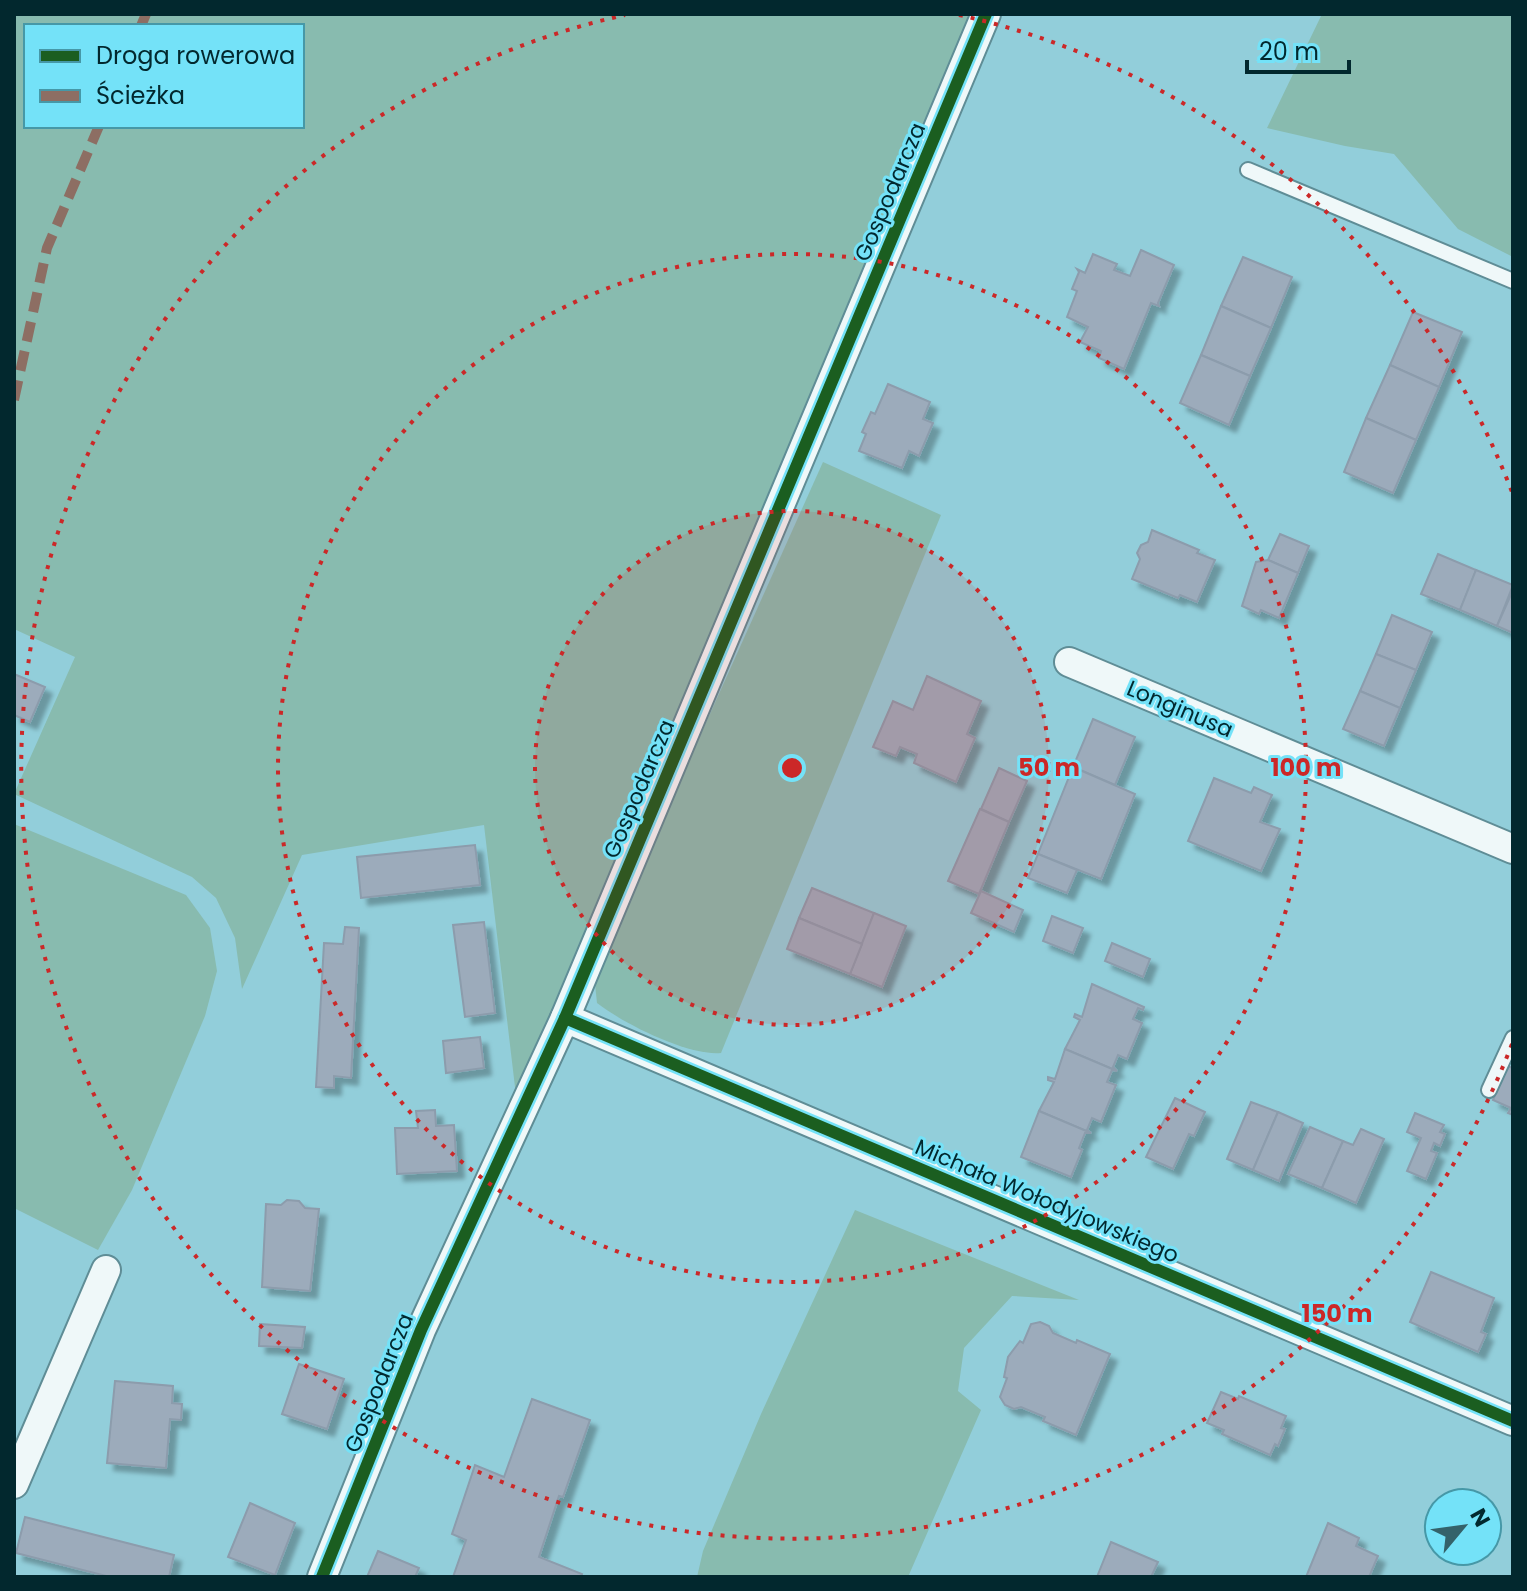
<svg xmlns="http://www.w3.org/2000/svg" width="1527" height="1591" font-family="Poppins,sans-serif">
<defs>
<filter id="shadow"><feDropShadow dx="7" dy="7" stdDeviation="2" flood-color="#0004"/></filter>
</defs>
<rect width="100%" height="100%" fill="#92ceda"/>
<g fill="#88bbaf" fill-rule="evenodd">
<path d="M14,14H978L517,1104L484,825L302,855L242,989L235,938L216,898L192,877L14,794L75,657L14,629ZM26,26H302V126H26Z"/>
<path d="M1322,14H1513V257L1458,229L1394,154L1345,146L1267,128Z"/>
<path d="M823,462L941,515L721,1053C688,1056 624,1024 597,1003L595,984L600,959Z"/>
<path d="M14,824L186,895L210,928L217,971L205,1016L132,1190L98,1250L14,1208Z"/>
<path d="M855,1210L1079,1300L1012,1296L964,1348L958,1391L981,1410L908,1577H697L703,1551L761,1414Z"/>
</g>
<g fill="#9cabbb" stroke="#8c9cac" stroke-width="2" filter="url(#shadow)">
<path d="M1141,250L1174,265L1158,303L1159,306L1151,303L1124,369L1099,358L1101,351L1080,342L1088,327L1067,317L1077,291L1072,289L1079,272L1077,269L1085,273L1093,254L1117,264L1114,270L1130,276Z"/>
<path d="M1243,257L1292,277L1271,328L1221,306Z"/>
<path d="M1221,306L1271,328L1250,376L1201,355Z"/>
<path d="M1413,312L1462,332L1439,387L1390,365Z"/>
<path d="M1201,355L1250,376L1229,425L1180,403Z"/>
<path d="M1390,365L1439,387L1416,440L1366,418Z"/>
<path d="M888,384L930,402L923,419L933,423L919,456L909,451L902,468L859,451L866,434L862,432L871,412L875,414Z"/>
<path d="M1366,418L1416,440L1393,493L1344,472Z"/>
<path d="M1152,530L1199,550L1197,553L1215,560L1197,602L1180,595L1178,598L1132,579L1140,559L1137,553L1141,545L1148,542Z"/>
<path d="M1280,534L1309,546L1298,573L1268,560Z"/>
<path d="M1438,554L1476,570L1460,610L1421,594Z"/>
<path d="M1268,560L1298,573L1279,618L1261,610L1259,614L1242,606L1256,562Z"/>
<path d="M1476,570L1513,585L1497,626L1460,610Z"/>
<path d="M1513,590V633L1497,626Z"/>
<path d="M1392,615L1432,632L1416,670L1376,654Z"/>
<path d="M1376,654L1416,670L1400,708L1360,691Z"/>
<path d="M14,674L45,687L30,722L14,715Z"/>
<path d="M927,676L981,701L967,734L975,738L956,782L914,763L917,754L900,747L896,756L873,747L893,701L913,710Z"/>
<path d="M1360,691L1400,708L1384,746L1343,729Z"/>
<path d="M1093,719L1135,737L1115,785L1073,767Z"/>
<path d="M1073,767L1135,794L1101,879L1038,854Z"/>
<path d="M999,768L1027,781L1009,822L981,809Z"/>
<path d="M1214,778L1251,793L1254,787L1272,795L1260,822L1280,829L1261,871L1188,841Z"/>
<path d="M980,809L1009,822L979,894L948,881Z"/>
<path d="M475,845L480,885L361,898L357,857Z"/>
<path d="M1038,854L1077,870L1067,893L1028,878Z"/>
<path d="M812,888L874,913L862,944L799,918Z"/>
<path d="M981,891L1023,910L1014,932L971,913Z"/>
<path d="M874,913L906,926L882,987L850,974Z"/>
<path d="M1052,916L1083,928L1073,953L1043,941Z"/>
<path d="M799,918L862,944L850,974L787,949Z"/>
<path d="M484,922L495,1013L465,1017L453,925Z"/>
<path d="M345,927L359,928L351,1078L334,1076V1088L316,1087L324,943L343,944Z"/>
<path d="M1112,943L1150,959L1143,977L1105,961Z"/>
<path d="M1092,984L1144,1007L1143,1010L1138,1008L1133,1019L1142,1023L1127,1059L1118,1055L1113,1067L1117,1071L1065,1049L1080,1020L1074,1017L1075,1014L1082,1017Z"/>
<path d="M480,1037L484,1068L446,1073L443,1041Z"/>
<path d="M1065,1049L1117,1071L1112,1070L1107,1082L1116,1085L1101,1122L1092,1118L1087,1130L1091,1133L1039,1111L1054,1082L1048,1080V1077L1055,1079Z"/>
<path d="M1507,1066L1513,1068V1115L1508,1113L1511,1108L1493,1100Z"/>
<path d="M1175,1098L1205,1112L1194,1136L1189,1134L1173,1169L1146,1157Z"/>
<path d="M1251,1102L1278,1112L1253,1170L1227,1159Z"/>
<path d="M435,1110L436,1126L454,1125L457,1171L397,1174L395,1128H418L416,1111Z"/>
<path d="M1039,1111L1091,1133H1085L1079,1148L1082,1150L1071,1177L1021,1157Z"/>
<path d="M1278,1112L1303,1123L1279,1181L1253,1170Z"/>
<path d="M1415,1113L1444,1125L1440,1132L1445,1134L1440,1146L1434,1143L1431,1151L1437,1153L1426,1179L1407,1171L1421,1138L1407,1132Z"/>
<path d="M1310,1127L1343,1141L1322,1188L1288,1174Z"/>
<path d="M1361,1129L1384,1139L1356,1203L1322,1188L1343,1141L1353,1145Z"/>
<path d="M287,1200L299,1201L305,1208L319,1209L310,1291L262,1287L266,1204L281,1205Z"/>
<path d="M1431,1272L1494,1298L1481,1332L1486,1334L1478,1352L1410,1322Z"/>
<path d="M1040,1322L1049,1326L1053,1333L1076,1343L1077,1340L1110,1354L1076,1435L1043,1421L1045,1417L1021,1407L1014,1409L1005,1405L1000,1397L1007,1378L1004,1377L1008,1357L1020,1341L1023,1343L1031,1324Z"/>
<path d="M260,1324L305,1327L302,1348L259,1346Z"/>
<path d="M299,1364L344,1379L327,1429L282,1414Z"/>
<path d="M115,1381L173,1386L172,1403L182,1404L181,1420L170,1419L166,1468L107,1463Z"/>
<path d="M1221,1392L1238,1399L1239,1396L1286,1416L1281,1428L1285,1429L1278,1446L1275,1444L1270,1455L1222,1434L1224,1430L1207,1423Z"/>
<path d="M532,1399L590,1420L563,1497L559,1496L539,1557L582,1574L581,1577H453L466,1540L452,1534L475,1465L504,1477Z"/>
<path d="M250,1503L295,1523L275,1575L228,1557Z"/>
<path d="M25,1517L174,1555L169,1577H110L16,1553Z"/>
<path d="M1328,1523L1359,1538L1356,1546L1378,1556L1369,1577H1306Z"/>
<path d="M1111,1542L1158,1562L1151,1577H1097Z"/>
<path d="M378,1551L419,1568L415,1577H367Z"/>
</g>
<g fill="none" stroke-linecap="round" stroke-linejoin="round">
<g stroke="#5f8d96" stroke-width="18">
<g id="lane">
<path d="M1248,170L1513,281"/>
<path d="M1489,1090L1513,1038"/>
</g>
</g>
<g stroke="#5f8d96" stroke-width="32">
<g id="street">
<path d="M1069,662L1513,849"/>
<path d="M565,1018L1513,1421"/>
<path d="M14,1484L106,1270"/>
<path d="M322,1577L421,1330L565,1018L986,14"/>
</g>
</g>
<use href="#lane" stroke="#eff8f9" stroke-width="14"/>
<use href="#street" stroke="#eff8f9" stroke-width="28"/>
<g stroke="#8d6e63" stroke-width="10" stroke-dasharray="20 10" stroke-linecap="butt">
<path d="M141,26L146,14"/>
<path d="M14,400L47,248L99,126"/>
</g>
<g stroke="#74e2f8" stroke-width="17">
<g id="cycleway">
<path d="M565,1018L1513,1421"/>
<path d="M322,1577L421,1330L565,1018L986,14"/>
</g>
</g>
<use href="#cycleway" stroke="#1b5e20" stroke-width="12"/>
</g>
<circle cx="792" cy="768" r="257" fill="#cb2828" fill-opacity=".12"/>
<g fill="none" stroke="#cb2828" stroke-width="4" stroke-dasharray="4 8">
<circle cx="792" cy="768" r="257"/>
<circle cx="792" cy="768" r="514"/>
<path d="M1512 1044A771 771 0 1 1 625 15M959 15A771 771 0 0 1 1512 492"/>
</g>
<g text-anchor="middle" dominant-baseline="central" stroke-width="6" stroke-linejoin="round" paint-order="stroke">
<g font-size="22" fill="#02282e" stroke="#74e2f8">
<text transform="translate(890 192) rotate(-67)">Gospodarcza</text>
<text transform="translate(1180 709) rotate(23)">Longinusa</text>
<text transform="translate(639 789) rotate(-67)">Gospodarcza</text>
<text transform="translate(1047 1201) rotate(23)">Michała Wołodyjowskiego</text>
<text transform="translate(379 1383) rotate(-68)">Gospodarcza</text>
</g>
</g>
<circle cx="792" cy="768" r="12" fill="#cb2828" stroke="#74e2f8" stroke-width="4"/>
<g font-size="24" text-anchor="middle" font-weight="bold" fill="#cb2828" stroke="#74e2f8" stroke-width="6" stroke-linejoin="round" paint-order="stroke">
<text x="1049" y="776">50 m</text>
<text x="1306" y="776">100 m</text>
<text x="1337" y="1322">150 m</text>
</g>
<rect width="1527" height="1591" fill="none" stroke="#02282e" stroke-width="32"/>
<rect x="24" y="24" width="280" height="104" fill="#74e2f8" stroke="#4698a7" stroke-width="2"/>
<rect x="40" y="50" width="40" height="12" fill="#1b5e20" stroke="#4698a7" stroke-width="2"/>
<text x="96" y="64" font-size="24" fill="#02282e">Droga rowerowa</text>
<rect x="40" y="90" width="40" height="12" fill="#8d6e63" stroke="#4698a7" stroke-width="2"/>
<text x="96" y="104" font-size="24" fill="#02282e">Ścieżka</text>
<g transform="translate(1463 1527) rotate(61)"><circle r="38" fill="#74e2f8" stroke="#4698a7" stroke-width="2"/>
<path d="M0-6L14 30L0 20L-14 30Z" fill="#34626a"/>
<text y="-12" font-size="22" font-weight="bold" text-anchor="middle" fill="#02282e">N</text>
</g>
<path d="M1247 60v12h102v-12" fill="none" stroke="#02282e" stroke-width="4"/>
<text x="1259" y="60" font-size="24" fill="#02282e" stroke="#74e2f8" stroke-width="6" paint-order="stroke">20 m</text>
</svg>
